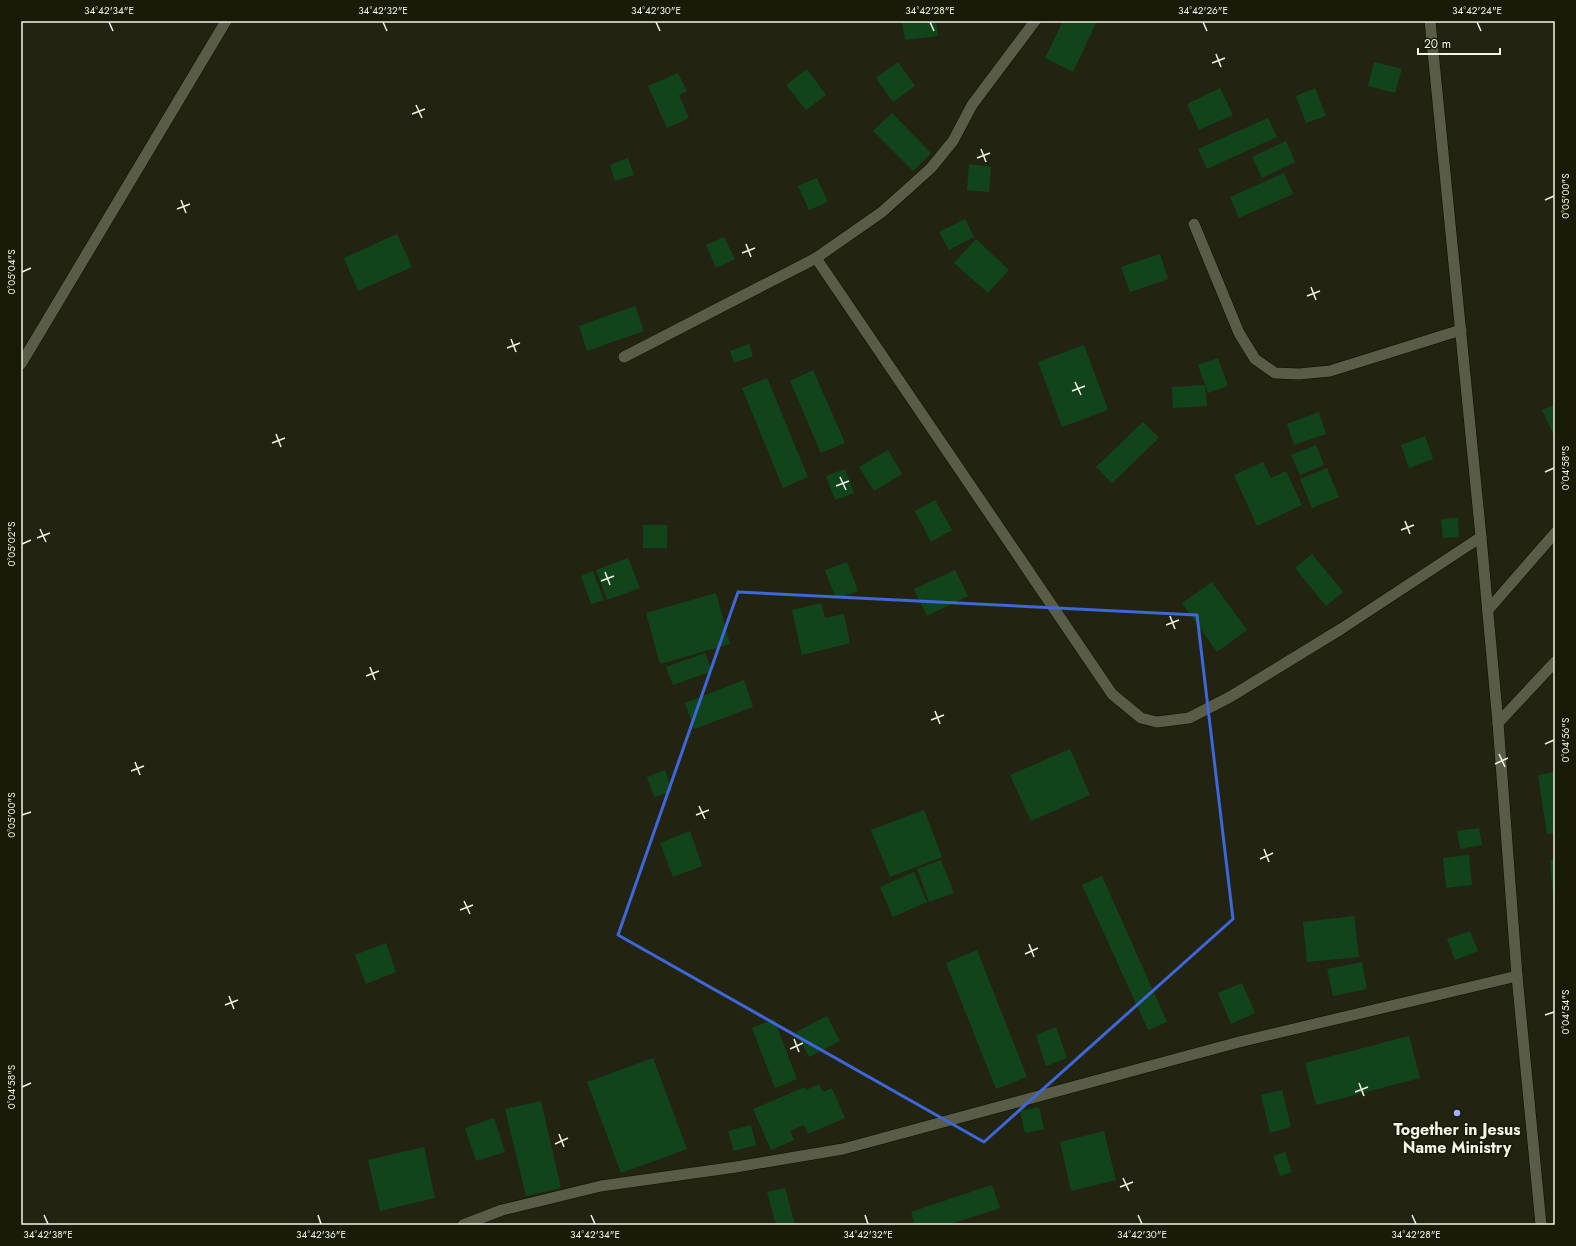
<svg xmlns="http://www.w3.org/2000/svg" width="1576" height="1246" font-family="Jost,sans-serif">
<rect width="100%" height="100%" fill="#222411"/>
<g fill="#12441b">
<path d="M902,21H936L938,36L905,40Z"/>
<path d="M1063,21H1097L1073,72L1045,58Z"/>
<path d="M898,62L915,86L893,102L876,78Z"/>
<path d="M1374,62L1402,69L1395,93L1368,86Z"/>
<path d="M807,69L826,95L806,110L786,85Z"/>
<path d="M678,73L687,91L679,95L689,118L667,128L648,86Z"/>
<path d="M1220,88L1233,115L1199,130L1187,104Z"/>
<path d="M1315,88L1326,116L1306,123L1296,96Z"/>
<path d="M892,113L931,153L913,171L873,131Z"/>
<path d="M1268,118L1277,137L1207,169L1198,149Z"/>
<path d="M1286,141L1295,162L1262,178L1252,157Z"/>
<path d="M628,158L634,175L615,181L610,165Z"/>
<path d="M969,164L991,167L989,192L967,190Z"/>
<path d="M1284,173L1293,194L1239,218L1230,197Z"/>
<path d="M817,178L828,202L809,210L798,186Z"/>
<path d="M965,219L974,237L949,250L939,232Z"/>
<path d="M397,234L412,267L358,291L344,258Z"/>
<path d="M724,237L735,259L716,268L706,245Z"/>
<path d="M976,239L1009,270L988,293L954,263Z"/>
<path d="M1160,254L1168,279L1130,292L1121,267Z"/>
<path d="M635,306L644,331L587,351L579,326Z"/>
<path d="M749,344L753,356L734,363L730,351Z"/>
<path d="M1084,345L1108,410L1062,427L1038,362Z"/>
<path d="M1218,358L1228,386L1208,393L1198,365Z"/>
<path d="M813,370L845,443L821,453L790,381Z"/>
<path d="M767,378L808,477L783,488L742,388Z"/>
<path d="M1205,385L1207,406L1173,408L1172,387Z"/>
<path d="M1555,404V438L1542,410Z"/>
<path d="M1319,412L1326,434L1294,445L1287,424Z"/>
<path d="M1143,422L1159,438L1112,483L1096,467Z"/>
<path d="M1425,436L1433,459L1409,468L1401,445Z"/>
<path d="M1316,445L1324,465L1300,475L1291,455Z"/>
<path d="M888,450L902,474L874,491L859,467Z"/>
<path d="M1263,462L1271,478L1286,471L1302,505L1257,526L1234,475Z"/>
<path d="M1327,468L1339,497L1312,508L1300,479Z"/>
<path d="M845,469L854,493L835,500L826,476Z"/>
<path d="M935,500L952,530L931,542L915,511Z"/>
<path d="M1458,518L1459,537L1443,538L1441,519Z"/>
<rect x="643" y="525" width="24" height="23"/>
<path d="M1312,554L1343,592L1326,606L1295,568Z"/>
<path d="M628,558L640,588L607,600L596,570Z"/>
<path d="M847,562L858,591L836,599L825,570Z"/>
<path d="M955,570L968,596L927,616L914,589Z"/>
<path d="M593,571L604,600L591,604L581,576Z"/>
<path d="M1212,582L1247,630L1217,652L1182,603Z"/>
<path d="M716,593L730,644L660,664L646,613Z"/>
<path d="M821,603L825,618L844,614L850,643L802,655L792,610Z"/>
<path d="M705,653L712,671L673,685L666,667Z"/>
<path d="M744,680L753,707L694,729L685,703Z"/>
<path d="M1070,749L1090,795L1031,821L1010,775Z"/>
<path d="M665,770L672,791L654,797L647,777Z"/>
<path d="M1555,772V833L1547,834L1538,775Z"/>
<path d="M924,810L942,857L890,877L871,830Z"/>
<path d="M1479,828L1482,845L1460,849L1457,831Z"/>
<path d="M690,831L702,866L673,877L660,843Z"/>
<path d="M1469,855L1472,885L1446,888L1443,858Z"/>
<path d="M1555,859V907H1554L1550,860Z"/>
<path d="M941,860L954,893L929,902L917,869Z"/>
<path d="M914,872L927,902L893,917L880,887Z"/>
<path d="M1102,876L1167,1022L1148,1030L1082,885Z"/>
<path d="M1354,916L1359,957L1307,962L1303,922Z"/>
<path d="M1470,931L1478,951L1455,960L1447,939Z"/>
<path d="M386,943L396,972L366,984L355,955Z"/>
<path d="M977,950L1027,1077L996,1089L946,963Z"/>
<path d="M1362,962L1367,989L1333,996L1327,969Z"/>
<path d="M1242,983L1255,1013L1231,1024L1218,993Z"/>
<path d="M827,1016L840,1041L809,1057L796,1032Z"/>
<path d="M774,1019L797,1079L775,1088L752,1028Z"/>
<path d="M1056,1027L1067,1058L1046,1066L1036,1035Z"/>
<path d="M1409,1036L1420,1078L1316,1105L1305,1063Z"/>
<path d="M653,1058L687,1149L621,1173L587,1082Z"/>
<path d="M819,1084L823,1092L832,1088L845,1118L808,1134L804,1125L790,1131L794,1140L771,1150L753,1109L805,1087L806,1090Z"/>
<path d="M1282,1090L1291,1127L1270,1133L1261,1095Z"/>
<path d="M541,1101L561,1188L526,1196L505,1109Z"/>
<path d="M1039,1107L1044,1129L1025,1133L1020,1111Z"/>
<path d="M494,1118L505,1152L476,1161L465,1128Z"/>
<path d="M751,1125L756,1145L734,1151L728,1131Z"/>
<path d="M1104,1131L1116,1180L1071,1191L1060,1142Z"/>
<path d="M424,1147L435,1198L380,1211L368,1160Z"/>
<path d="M1285,1152L1292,1172L1280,1176L1273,1156Z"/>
<path d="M992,1185L1000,1208L948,1225H915L911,1212Z"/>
<path d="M785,1188L795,1225H776L767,1192Z"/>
</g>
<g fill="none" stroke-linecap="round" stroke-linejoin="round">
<g stroke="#0c0d00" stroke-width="12">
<g id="minor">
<path d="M1430,21L1481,537L1498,723L1517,976L1541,1225"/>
<path d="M1194,224L1239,333L1255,359L1275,373L1299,374L1330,371L1461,330"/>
<path d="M816,258L1112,694L1141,718L1157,722L1189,718L1230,697L1341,629L1481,537"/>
<path d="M624,357L816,258L882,212L931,168L953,141L972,105L1035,21"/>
<path d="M21,364L226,21"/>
<path d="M1488,610L1555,533"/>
<path d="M1498,723L1555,662"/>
<path d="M463,1225L502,1210L601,1186L736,1167L843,1149L1239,1042L1517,976"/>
</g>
</g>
<use href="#minor" stroke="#595d47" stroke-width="11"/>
</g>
<path fill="none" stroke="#3d67da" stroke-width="3" stroke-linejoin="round" d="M738,592L1197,615L1233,919L984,1142L618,935Z"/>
<path fill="none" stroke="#f1f4e7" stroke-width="1.5" d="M109,22L113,31M383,22L387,31M656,22L660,31M930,22L934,31M1203,22L1207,31M1477,22L1481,31M1216,54L1221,67M1212,63L1225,58M416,105L422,118M412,114L425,109M981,149L986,162M977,158L990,153M181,200L186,213M1545,200L1554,196M177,209L190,204M746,244L751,257M742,253L755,248M22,272L31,268M1311,287L1316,300M1307,296L1320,291M511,339L516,352M507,348L520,343M1075,382L1081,395M1072,391L1085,386M276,434L281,447M272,443L285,438M1545,472L1554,468M840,477L846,490M836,486L849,481M1405,521L1410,534M40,529L46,542M1401,530L1414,525M37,538L50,533M22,544L31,540M605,572L610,585M601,581L614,576M1170,616L1175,629M1166,625L1179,620M370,667L375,680M366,676L379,671M935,711L940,724M931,720L944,715M1545,744L1554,740M1499,754L1505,767M135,762L140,775M1495,764L1508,758M131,771L144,766M699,806L705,819M22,815L31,812M696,815L709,810M1264,849L1269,862M1260,859L1273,853M464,901L470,914M460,910L473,905M1029,944L1034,957M1025,954L1038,948M229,996L234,1009M225,1005L238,1000M1545,1015L1554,1012M794,1039L799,1052M790,1049L803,1043M1359,1083L1364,1096M22,1087L31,1083M1355,1092L1368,1087M559,1134L564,1147M555,1144L568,1138M1123,1178L1129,1191M1120,1187L1133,1182M44,1215L48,1224M318,1215L321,1224M591,1215L595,1224M865,1215L868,1224M1138,1215L1142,1224M1412,1215L1416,1224"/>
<circle fill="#a2b2fd" stroke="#191b07" stroke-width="1.5" cx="1457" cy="1113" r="4"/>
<g text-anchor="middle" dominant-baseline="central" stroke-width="3" stroke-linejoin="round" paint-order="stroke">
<g font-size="16" font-weight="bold" fill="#f1f4e7" stroke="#191b07">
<text x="1457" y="1129">Together in Jesus<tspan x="1457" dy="18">Name Ministry</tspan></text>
</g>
</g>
<rect width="1576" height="1246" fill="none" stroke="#191b07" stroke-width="44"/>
<path d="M1418 48v6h82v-6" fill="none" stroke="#f1f4e7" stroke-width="2"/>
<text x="1424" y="48" font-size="12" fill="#f1f4e7" stroke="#191b07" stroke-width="3" paint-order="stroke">20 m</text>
<rect x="22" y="22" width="1532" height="1202" fill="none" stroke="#f1f4e7" stroke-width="1.5"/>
<g font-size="10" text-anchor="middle" fill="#f1f4e7">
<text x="109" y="14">34°42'34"E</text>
<text x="383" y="14">34°42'32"E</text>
<text x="656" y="14">34°42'30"E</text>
<text x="930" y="14">34°42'28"E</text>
<text x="1203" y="14">34°42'26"E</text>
<text x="1477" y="14">34°42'24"E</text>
<text transform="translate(1565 196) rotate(-90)" y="4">0°05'00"S</text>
<text transform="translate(11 272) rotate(-90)" y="4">0°05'04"S</text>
<text transform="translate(1565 468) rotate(-90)" y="4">0°04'58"S</text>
<text transform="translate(11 544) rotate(-90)" y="4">0°05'02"S</text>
<text transform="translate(1565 740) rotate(-90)" y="4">0°04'56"S</text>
<text transform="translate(11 815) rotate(-90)" y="4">0°05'00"S</text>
<text transform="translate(1565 1012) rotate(-90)" y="4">0°04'54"S</text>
<text transform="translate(11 1087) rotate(-90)" y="4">0°04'58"S</text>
<text x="48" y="1238">34°42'38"E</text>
<text x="321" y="1238">34°42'36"E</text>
<text x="595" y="1238">34°42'34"E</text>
<text x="868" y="1238">34°42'32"E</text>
<text x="1142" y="1238">34°42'30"E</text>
<text x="1416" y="1238">34°42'28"E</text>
</g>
</svg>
